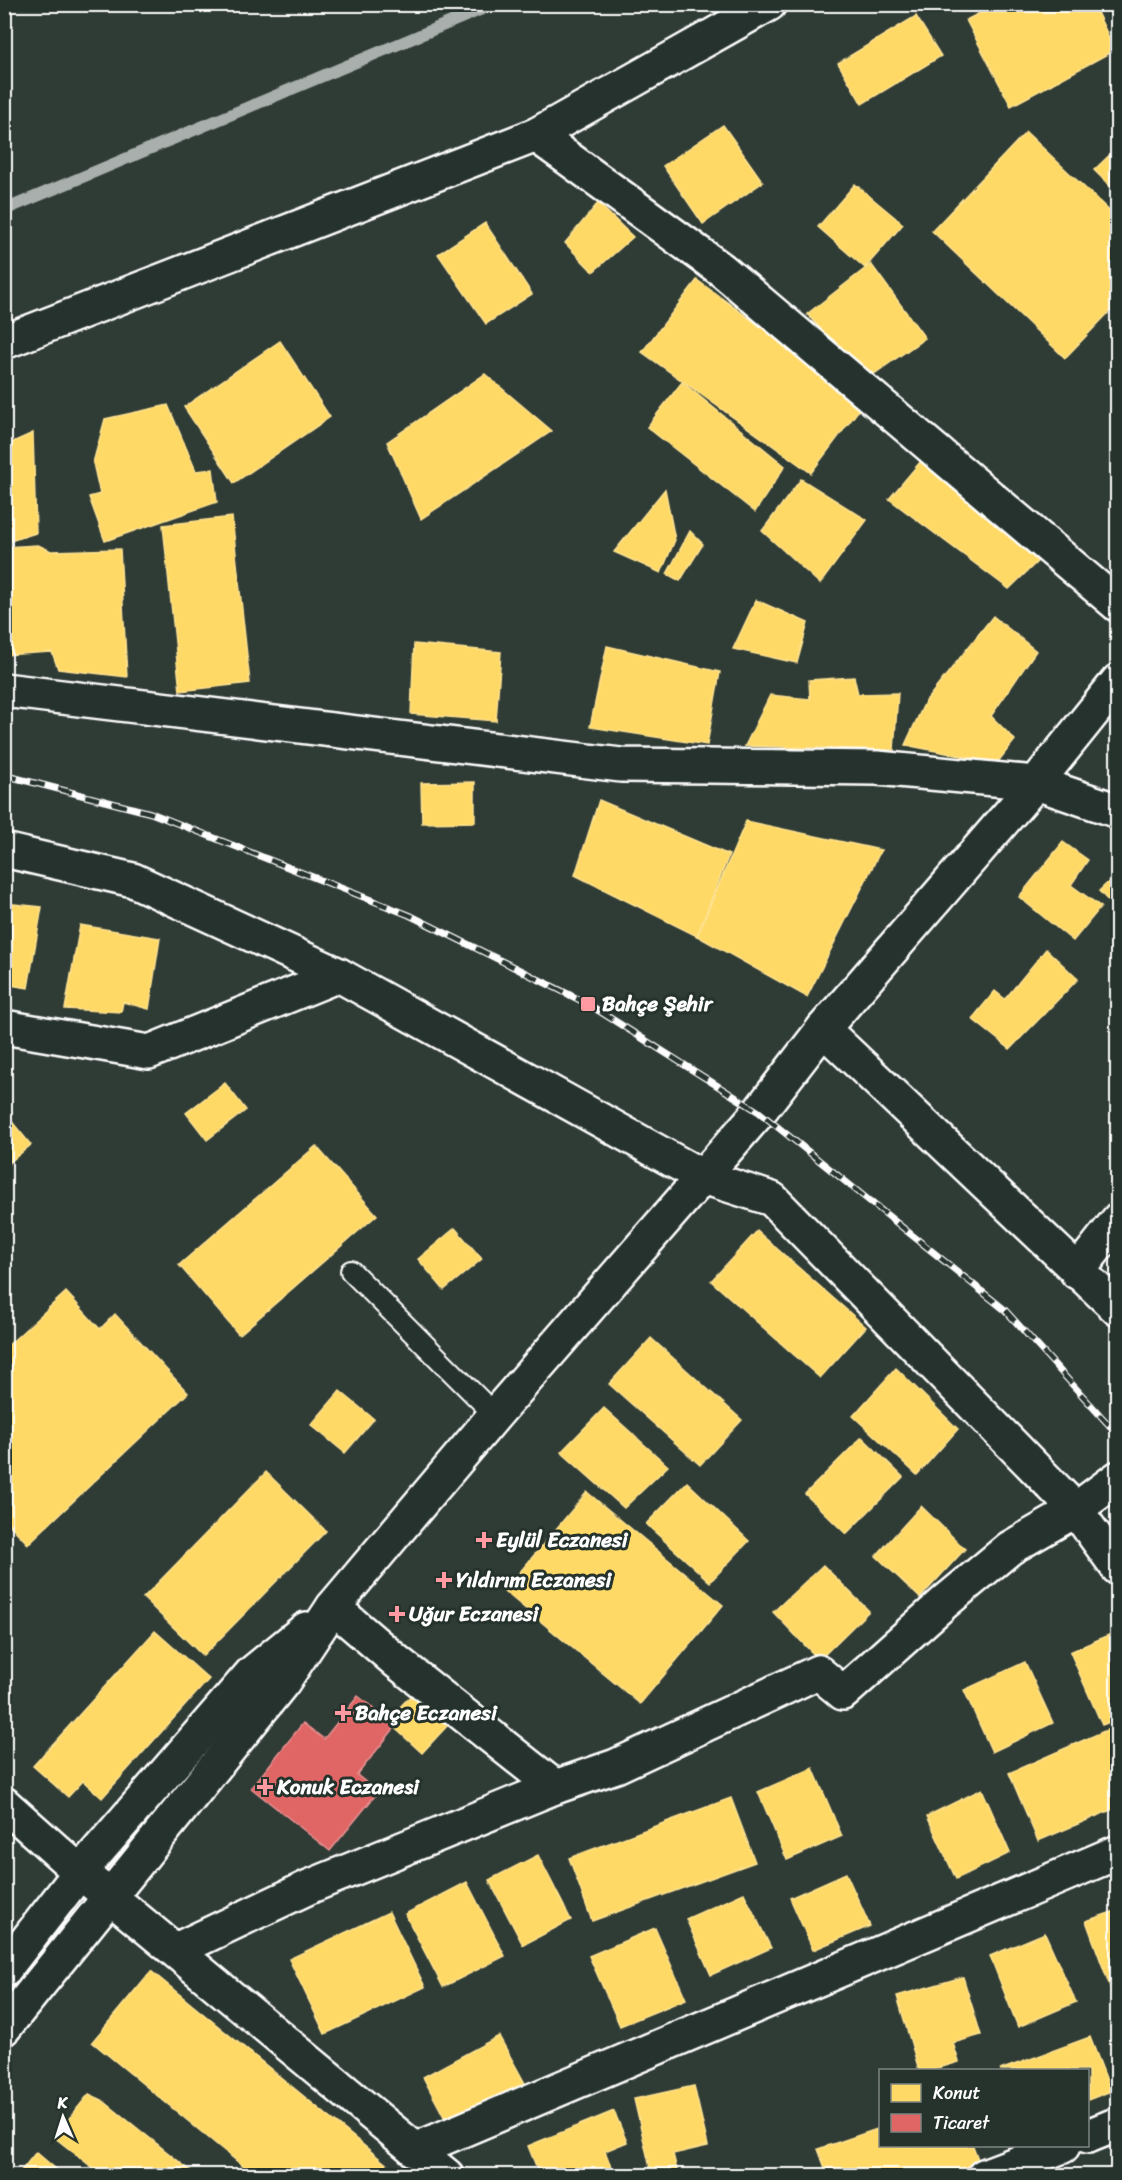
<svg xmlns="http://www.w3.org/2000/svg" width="1122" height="2180" font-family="Sriracha,sans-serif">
<rect width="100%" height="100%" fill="#2f3b35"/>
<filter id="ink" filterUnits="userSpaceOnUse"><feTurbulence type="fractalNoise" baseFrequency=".0167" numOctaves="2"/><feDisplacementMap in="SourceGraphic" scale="12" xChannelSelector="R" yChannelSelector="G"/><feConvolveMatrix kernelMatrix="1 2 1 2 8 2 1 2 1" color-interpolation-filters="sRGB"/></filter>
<g filter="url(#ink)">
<g fill="#ffd966" stroke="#ffe494" stroke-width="1.5">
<path d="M997,4H1093L1115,50L1011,106L966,20Z"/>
<path d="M916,16L941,56L862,104L838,63Z"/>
<path d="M723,125L763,182L703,224L663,166Z"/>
<path d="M1026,132L1118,219V303L1065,358L932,231Z"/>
<path d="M1118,147V194L1094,170Z"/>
<path d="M855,184L903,224L865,268L818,227Z"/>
<path d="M598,203L633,237L593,272L565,243Z"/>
<path d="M485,223L532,294L486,324L438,254Z"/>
<path d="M871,264L925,338L867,379L807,314Z"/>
<path d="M697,280L864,403L811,473L642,352Z"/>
<path d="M280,341L330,417L234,483L184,407Z"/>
<path d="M485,374L552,431L421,519L387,442Z"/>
<path d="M682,382L785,466L755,512L647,427Z"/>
<path d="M168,405L196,471L213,469L217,502L105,541L89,497L100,494L93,463L105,419Z"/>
<path d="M33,433L36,533L4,543V446Z"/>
<path d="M921,461L1043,556L1009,589L889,499Z"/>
<path d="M801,479L867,520L820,584L762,531Z"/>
<path d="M665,489L675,540L661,573L614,552Z"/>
<path d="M232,517L250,683L180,691L163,525Z"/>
<path d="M690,531L703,544L680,581L667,574Z"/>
<path d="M38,545L51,551L120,549L127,677L58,669L52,652L4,655V547Z"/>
<path d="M756,600L808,623L797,663L733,649Z"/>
<path d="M993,616L1036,651L991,716L1015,740L997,763L905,745L925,702Z"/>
<path d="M414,644L501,652L496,721L411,714Z"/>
<path d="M607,646L720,672L707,745L590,727Z"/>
<path d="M854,677L858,694L898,693L894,750L745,746L770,695L810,699L809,680Z"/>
<path d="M475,782V822L422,823L421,783Z"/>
<path d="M599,800L729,855L697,936L575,875Z"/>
<path d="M746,821L881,850L807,997L697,936Z"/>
<path d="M1063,842L1088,860L1071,885L1101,907L1073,941L1019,897Z"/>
<path d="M1118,873V911L1099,891Z"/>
<path d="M4,903L42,907L28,988L4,984Z"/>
<path d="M80,925L160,938L149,1009L123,1002L121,1012L65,1009Z"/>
<path d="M1046,949L1078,979L1010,1049L972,1019L995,991L1005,999Z"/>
<path d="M225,1083L246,1110L207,1140L186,1113Z"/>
<path d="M4,1112L31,1145L4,1167Z"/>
<path d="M316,1146L377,1215L239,1335L179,1265Z"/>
<path d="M455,1228L482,1259L444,1290L418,1259Z"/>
<path d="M757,1231L866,1327L820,1378L711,1281Z"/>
<path d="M66,1292L100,1329L115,1314L188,1393L28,1544L4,1519V1349Z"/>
<path d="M651,1338L742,1420L700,1465L609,1384Z"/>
<path d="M896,1368L958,1429L917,1475L853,1416Z"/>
<path d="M340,1391L374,1419L345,1453L311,1425Z"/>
<path d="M604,1408L668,1466L624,1508L561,1452Z"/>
<path d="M862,1437L903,1477L846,1534L805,1494Z"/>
<path d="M266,1472L326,1531L203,1656L143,1598Z"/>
<path d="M687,1482L749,1541L710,1582L646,1524Z"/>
<path d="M587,1492L723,1605L640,1704L504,1591Z"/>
<path d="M921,1506L965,1549L920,1598L876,1556Z"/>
<path d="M823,1565L869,1611L819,1660L773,1612Z"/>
<path d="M155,1631L209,1679L102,1798L83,1781L68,1797L33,1766Z"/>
<path d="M1118,1631V1719L1102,1725L1070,1652Z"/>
<path d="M1025,1662L1053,1723L992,1752L964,1690Z"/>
<path d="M413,1693L448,1725L422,1753L387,1721Z"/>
<path d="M1118,1725V1807L1038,1841L1009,1773Z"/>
<path d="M813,1768L842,1836L787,1860L758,1792Z"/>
<path d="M982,1789L1010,1853L956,1879L927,1816Z"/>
<path d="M731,1798L755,1862L592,1921L569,1858Z"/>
<path d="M538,1855L571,1920L523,1945L489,1880Z"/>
<path d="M846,1873L870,1926L813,1950L790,1898Z"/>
<path d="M467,1882L505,1956L443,1987L405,1914Z"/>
<path d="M744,1893L771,1948L711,1975L686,1919Z"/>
<path d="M1118,1910V1999L1115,2000L1086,1921Z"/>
<path d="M389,1912L425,1987L325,2034L289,1959Z"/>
<path d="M655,1928L686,1999L620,2026L589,1956Z"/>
<path d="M1045,1933L1076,2002L1018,2027L990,1956Z"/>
<path d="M151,1971L401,2176H255L92,2042Z"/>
<path d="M963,1977L981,2035L953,2043L959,2062L932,2070H919L897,1996Z"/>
<path d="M499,2036L527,2087L450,2128L423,2077Z"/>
<path d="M1090,2037L1111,2091L1088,2100V2070H1000Z"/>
<path d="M694,2086L708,2146L673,2154L677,2170L652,2176L634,2099Z"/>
<path d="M89,2094L102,2100L197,2176H103L54,2137Z"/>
<path d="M614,2111L627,2142L605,2151L612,2169L596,2176H540L528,2146Z"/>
<path d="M880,2128V2146H973L981,2167L957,2176H828L818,2149Z"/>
<path d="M36,2152L56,2169L65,2176H17Z"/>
</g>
<path fill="#e06666" stroke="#e99494" stroke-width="1.5" d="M358,1696L396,1726L357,1775L378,1792L330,1851L251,1788L303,1723L324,1739Z"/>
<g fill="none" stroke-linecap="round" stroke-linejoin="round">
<path stroke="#a9afac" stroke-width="12" d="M4,210L494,4"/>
<g stroke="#fff" stroke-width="24">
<path id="lane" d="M351,1271L495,1415"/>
</g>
<g stroke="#fff" stroke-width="38">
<g id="street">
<path d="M536,135L722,270L1118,605"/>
<path d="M4,342L536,135L769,4"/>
<path d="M1036,783L1118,811"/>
<path d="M4,850L133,880L339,975L149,1052L4,1027"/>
<path d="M339,975L703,1177L772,1199L1076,1510L1118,1568"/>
<path d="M823,1029L1118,1309"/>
<path d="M1077,1272L1118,1220"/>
<path d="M333,1607L396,1661L555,1787"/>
<path d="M4,1804L80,1872L447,2176"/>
<path d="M176,1950L311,1886L555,1787L616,1766L818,1672L843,1693L946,1601L1010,1548L1071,1513L1118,1478"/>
<path d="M1088,2136L1118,2124"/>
<path d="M415,2150L1118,1852"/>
<path d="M984,2176L1063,2146"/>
</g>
</g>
<g stroke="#fff" stroke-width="38">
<g id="secondary">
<path d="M4,690L621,765L877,768L1036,783"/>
<path d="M4,1970L80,1872L252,1673L306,1629"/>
<path d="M4,2028L283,1682L333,1607L495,1415L759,1112L823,1029L1036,783L1118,681"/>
</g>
</g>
<use href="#lane" stroke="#26332d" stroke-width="20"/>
<use href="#street" stroke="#26332d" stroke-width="33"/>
<use href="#secondary" stroke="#26332d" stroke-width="33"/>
<g stroke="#fff" stroke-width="7">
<path id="rail" d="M4,775L151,813L409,915L588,1004L759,1112L1005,1310L1118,1435"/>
</g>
<use href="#rail" stroke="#26332d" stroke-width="4.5" stroke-dasharray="14" stroke-linecap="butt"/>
</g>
</g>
<g fill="#ff9aa2" stroke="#26332d" stroke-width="2">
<rect x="580" y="996" width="16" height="16" rx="3"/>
<path d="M481 1531h6v6h6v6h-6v6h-6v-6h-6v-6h6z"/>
<path d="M441 1571h6v6h6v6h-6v6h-6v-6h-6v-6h6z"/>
<path d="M394 1605h6v6h6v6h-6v6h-6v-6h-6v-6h6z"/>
<path d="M340 1704h6v6h6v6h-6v6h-6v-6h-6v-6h6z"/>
<path d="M262 1778h6v6h6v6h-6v6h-6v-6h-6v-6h6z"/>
</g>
<g text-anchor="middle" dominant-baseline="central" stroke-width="6" stroke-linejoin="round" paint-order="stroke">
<g font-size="21" font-weight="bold" fill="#fff" stroke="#26332d" text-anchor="start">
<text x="602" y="1004">Bahçe Şehir</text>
<text x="496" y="1540">Eylül Eczanesi</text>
<text x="456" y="1580">Yıldırım Eczanesi</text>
<text x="409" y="1614">Uğur Eczanesi</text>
<text x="355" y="1713">Bahçe Eczanesi</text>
<text x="277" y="1787">Konuk Eczanesi</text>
</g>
</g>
<rect width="1122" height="2180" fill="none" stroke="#26332d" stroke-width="24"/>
<rect x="12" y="12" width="1098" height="2156" fill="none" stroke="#fff" stroke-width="2" filter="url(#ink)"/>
<rect x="879" y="2069" width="210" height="78" fill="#26332d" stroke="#7d8581" stroke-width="1.5"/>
<rect x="891" y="2084" width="30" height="18" fill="#ffd966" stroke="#7d8581" stroke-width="1.5"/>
<text x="933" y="2099" font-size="18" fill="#ffffff">Konut</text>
<rect x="891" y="2114" width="30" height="18" fill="#e06666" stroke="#7d8581" stroke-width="1.5"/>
<text x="933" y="2129" font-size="18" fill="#ffffff">Ticaret</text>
<g transform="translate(63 2117) rotate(357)" stroke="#26332d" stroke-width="4.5" paint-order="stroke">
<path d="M0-4.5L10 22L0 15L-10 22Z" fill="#ffffff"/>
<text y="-9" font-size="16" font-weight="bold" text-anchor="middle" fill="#ffffff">K</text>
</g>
</svg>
